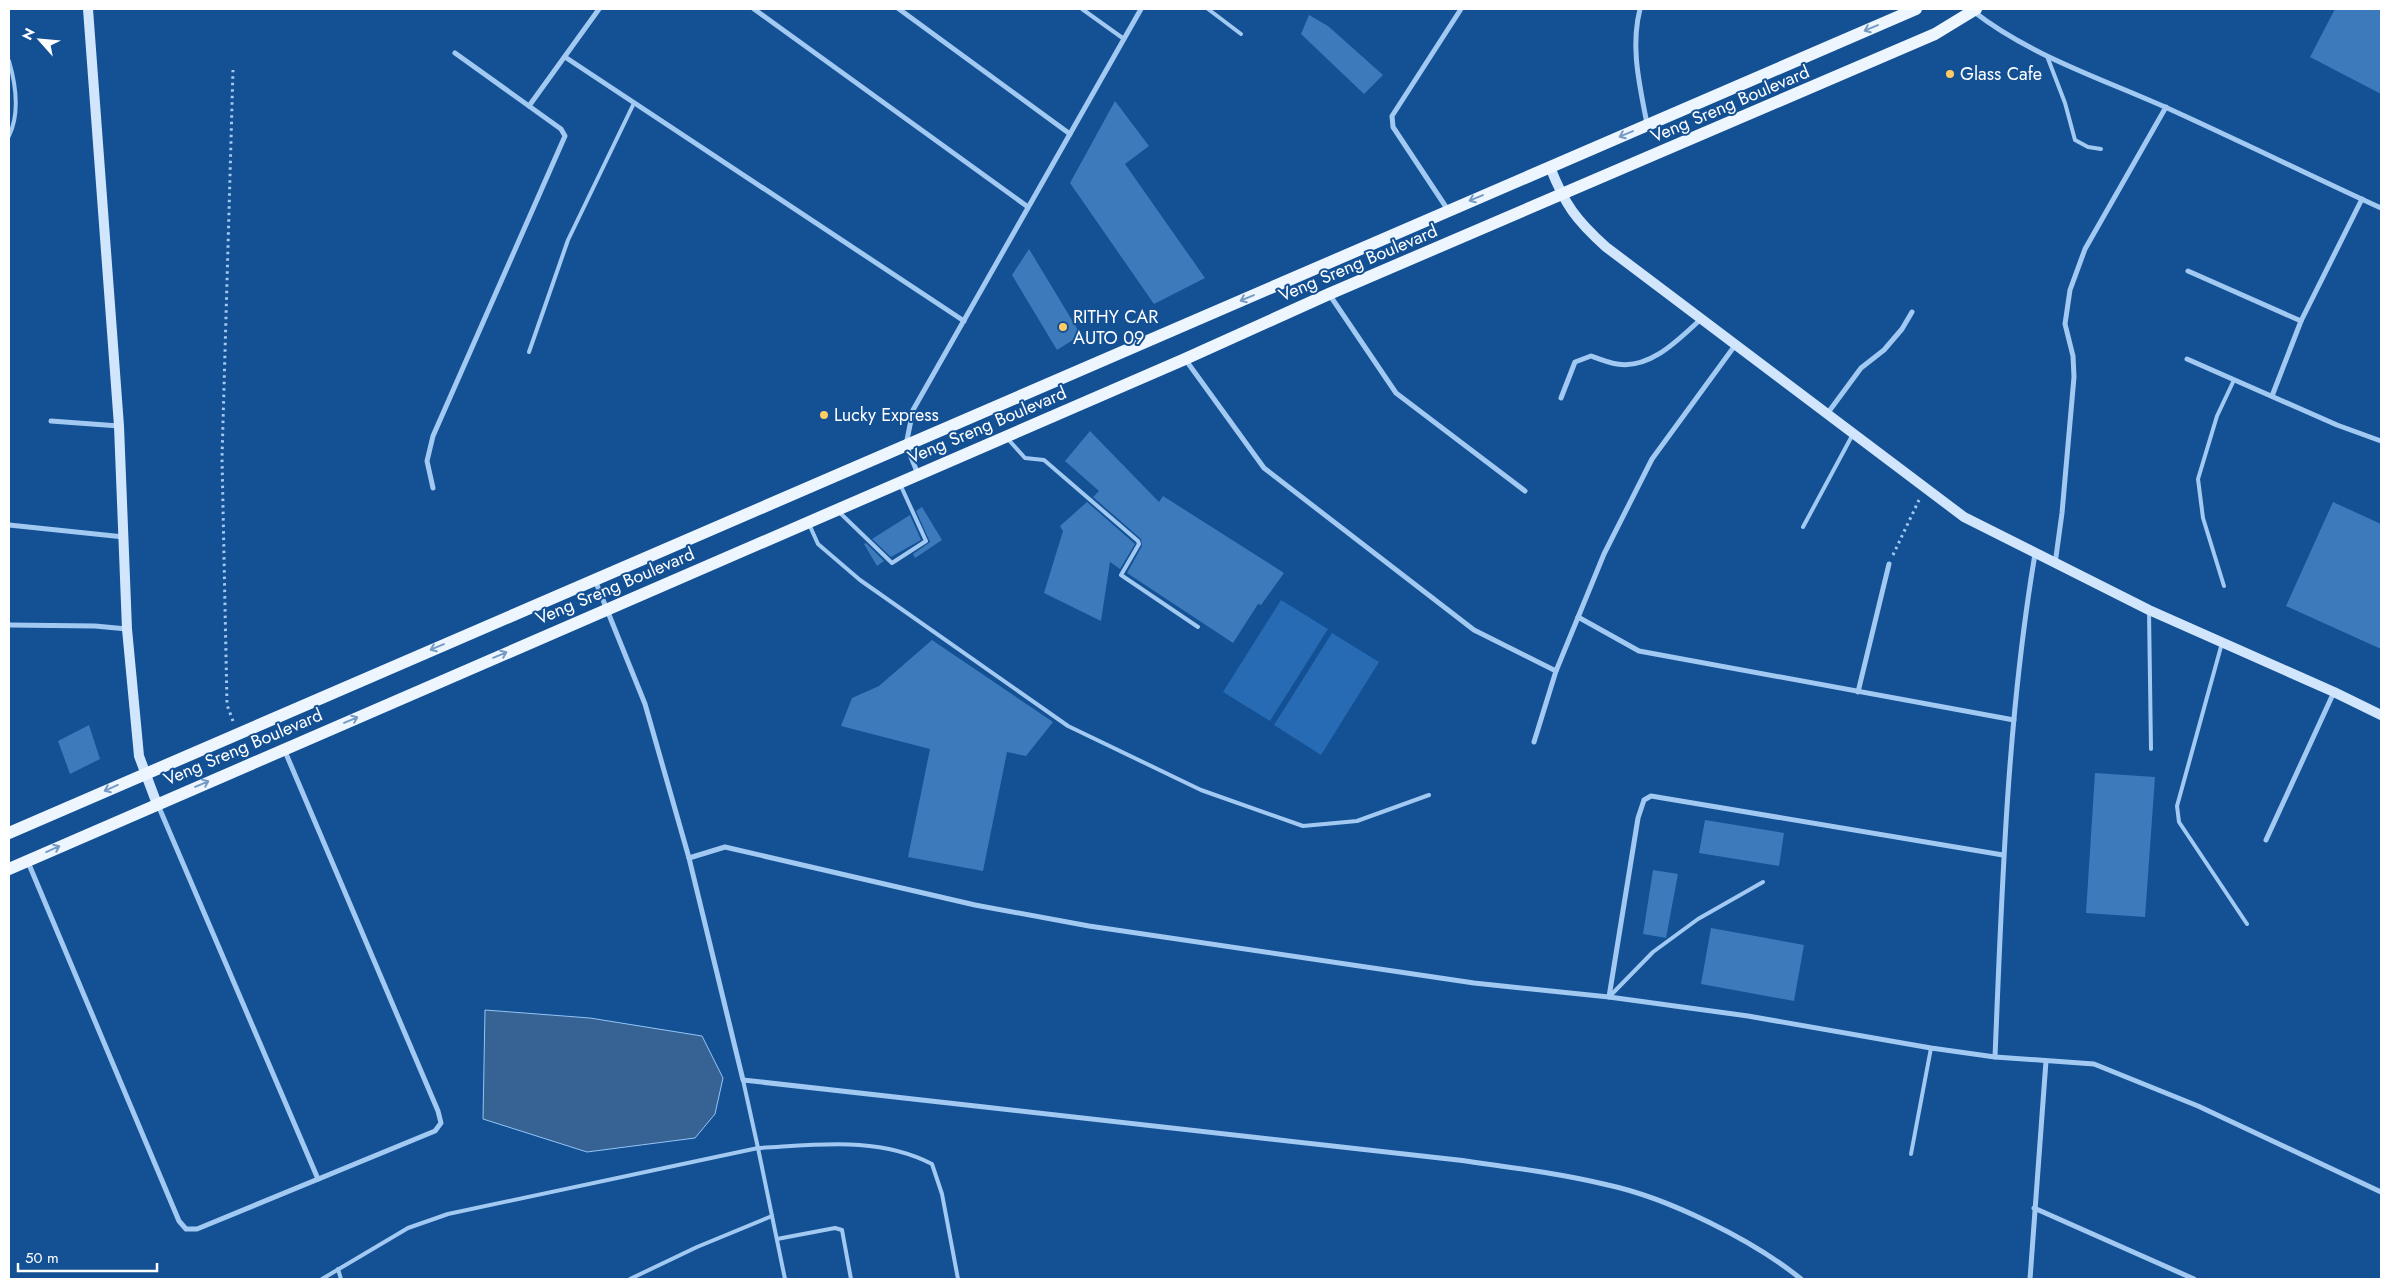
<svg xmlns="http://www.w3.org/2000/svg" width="2390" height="1288" font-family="Jost,sans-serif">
<rect width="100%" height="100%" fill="#135094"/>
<g fill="#266bb3">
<path d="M1281,600L1328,629L1270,721L1223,692Z"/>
<path d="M1332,633L1379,662L1321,755L1274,725Z"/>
</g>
<path fill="#366394" stroke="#94c5f5" d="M485,1010L590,1018L702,1036L723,1078L715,1114L695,1138L587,1152L483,1119Z"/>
<g fill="#3c7abc">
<path d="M2335,9H2381V94L2310,57Z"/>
<path d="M1309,15L1328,26L1383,75L1364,94L1301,34Z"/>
<path d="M1115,101L1149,146L1125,164L1205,278L1154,304L1070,183Z"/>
<path d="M1029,249L1081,335L1057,350L1012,275Z"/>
<path d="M1090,431L1159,502L1163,496L1284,573L1261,605L1258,604L1233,643L1127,573L1142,546L1141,539L1093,497L1099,491L1065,461Z"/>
<path d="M1087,502L1135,544L1120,569L1110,562L1101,621L1044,593L1063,531L1060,526Z"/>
<path d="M2333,502L2381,524V649L2286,606Z"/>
<path d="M922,507L942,540L915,558L913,554L930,542L916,511Z"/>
<path d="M910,515L921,540L891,557L872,539Z"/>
<path d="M866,543L884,561L877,566L864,544Z"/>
<path d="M932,640L1053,722L1026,756L1007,752L983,871L908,857L930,749L841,726L852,698L879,686Z"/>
<path d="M89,725L100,759L70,774L58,741Z"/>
<path d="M2095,773L2155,777L2145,917L2086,913Z"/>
<path d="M1705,820L1784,833L1779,866L1699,853Z"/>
<path d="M1653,870L1678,874L1666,938L1643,934Z"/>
<path d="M1711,928L1804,945L1794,1001L1701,984Z"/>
</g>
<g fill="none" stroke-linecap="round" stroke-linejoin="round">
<g stroke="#a2c9f2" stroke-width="3" stroke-dasharray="2.5 4" stroke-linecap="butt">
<path d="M1893,555L1919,500"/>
<path d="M233,721L227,705L222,458L233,70"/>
</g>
<g stroke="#a2c9f2" stroke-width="4">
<path d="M1082,9L1124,39"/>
<path d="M1208,9L1241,34"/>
<path d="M2047,56L2065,103L2075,140L2088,147L2101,149"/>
<path d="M9,61C16,85 20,113 9,136"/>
<path d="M529,352L568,240L634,103"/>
<path d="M1007,438L1025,458L1044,460L1138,541L1139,544L1121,575L1198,627"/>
<path d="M838,511L892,563L926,541L900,484"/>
<path d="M809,524L818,544L860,580L1068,726L1201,790L1303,826L1357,821L1429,795"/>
<path d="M1803,527L1853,434"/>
<path d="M2224,586L2203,518L2198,479L2217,416L2234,380"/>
<path d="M2149,611L2151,749"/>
<path d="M2222,643L2177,806L2179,822L2247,924"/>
<path d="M1610,996L1653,952L1698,919L1763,882"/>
<path d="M1911,1154L1931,1048"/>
<path d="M777,1239L835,1228L842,1230L851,1279"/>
<path d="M338,1269L341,1279"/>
<path d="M322,1279L408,1228L448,1214L758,1148L743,1080"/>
<path d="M630,1279L697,1247L772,1216"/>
<path d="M785,1279L758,1148C817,1145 878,1136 932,1164L942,1194L958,1279"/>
</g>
<g stroke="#a2c9f2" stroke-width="5">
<path d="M754,9L1028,207"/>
<path d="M899,9L1070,134"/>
<path d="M1640,9C1630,48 1640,86 1647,124"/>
<path d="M1973,11C2029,55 2100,78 2165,107C2238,140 2309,175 2381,208"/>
<path d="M565,57L964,321"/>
<path d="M529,106L599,9"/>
<path d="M1448,210L1393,127L1392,116L1461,9"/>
<path d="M2188,271L2301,321"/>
<path d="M1329,294L1396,393L1525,491"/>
<path d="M1185,359L1264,468L1474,630L1556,671"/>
<path d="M2187,359L2337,425L2381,441"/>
<path d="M2272,396L2301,321L2362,199"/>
<path d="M1561,398L1575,362L1591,356C1599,359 1609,363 1617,364C1650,370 1679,339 1701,319"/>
<path d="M1827,414L1861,368L1884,350L1902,329L1912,312"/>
<path d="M51,421L119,426"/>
<path d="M918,474L906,445L913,410L1141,9"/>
<path d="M433,488L427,461L433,436L565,136L561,129L455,53"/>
<path d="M9,525L124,537"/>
<path d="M2055,564L2062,513L2074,377L2073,356L2065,324L2070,290L2085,249L2166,107"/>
<path d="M595,580L645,704L689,858L743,1080L1458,1160C1508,1167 1559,1173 1608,1185C1668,1198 1753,1240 1801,1279"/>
<path d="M1578,617L1639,651L2014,720"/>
<path d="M9,625L95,626L127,629"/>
<path d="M1858,692L1889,564"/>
<path d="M1534,742L1556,671L1604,554L1652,459L1736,344"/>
<path d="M158,805L318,1179"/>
<path d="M2266,840L2334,692"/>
<path d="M689,858L725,847L975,905L1089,926L1474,983L1609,997L1748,1016L1931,1048L1995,1057L2094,1064L2198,1106L2381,1192"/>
<path d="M28,862L179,1221L186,1229H197L435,1131L441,1123L438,1111L284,749"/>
<path d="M1609,997L1638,818L1644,800L1651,796L2003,855"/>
<path d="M1995,1057C2002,889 2007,720 2035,554"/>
<path d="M2034,1208L2194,1279"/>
<path d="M2030,1279L2046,1061"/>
</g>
<g stroke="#d1e5fc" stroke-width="10">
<path d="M88,9L119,426L127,629L139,756L157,804"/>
<path d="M1550,167C1565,205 1576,220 1606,247L1964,517L2149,610L2334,692L2381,715"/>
</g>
<g stroke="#edf5ff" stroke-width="12">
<path d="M9,833L1916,9"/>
<path d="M9,869L1185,359L1329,294L1935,34L1976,9"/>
</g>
</g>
<defs><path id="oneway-shaft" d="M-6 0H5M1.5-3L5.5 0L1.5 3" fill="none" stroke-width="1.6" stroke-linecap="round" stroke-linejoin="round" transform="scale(1.25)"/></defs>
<g stroke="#759ac4">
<use href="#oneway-shaft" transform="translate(1871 28) rotate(157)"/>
<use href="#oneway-shaft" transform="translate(1626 134) rotate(157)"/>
<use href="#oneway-shaft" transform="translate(1476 198) rotate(157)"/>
<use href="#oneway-shaft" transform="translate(1247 298) rotate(157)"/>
<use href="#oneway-shaft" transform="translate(437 647) rotate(157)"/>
<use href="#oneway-shaft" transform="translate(500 655) rotate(-23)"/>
<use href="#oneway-shaft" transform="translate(351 720) rotate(-23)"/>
<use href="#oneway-shaft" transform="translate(202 784) rotate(-23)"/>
<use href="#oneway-shaft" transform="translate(111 788) rotate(156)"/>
<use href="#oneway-shaft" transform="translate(53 849) rotate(-24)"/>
</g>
<g fill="#ffcc63" stroke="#135094" stroke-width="2">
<circle cx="1950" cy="74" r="5"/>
<circle cx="1063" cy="327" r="5"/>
<circle cx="824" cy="415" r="5"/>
</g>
<g text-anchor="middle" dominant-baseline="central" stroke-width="4" stroke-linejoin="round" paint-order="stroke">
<g font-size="18" fill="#fff" stroke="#135094" text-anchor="start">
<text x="1960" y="74">Glass Cafe</text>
<text x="1073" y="317">RITHY CAR<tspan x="1073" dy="21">AUTO 09</tspan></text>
<text x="834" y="415">Lucky Express</text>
</g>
<g font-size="18" fill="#fff" stroke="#135094">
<text transform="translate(1730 104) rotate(-23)">Veng Sreng Boulevard</text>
<text transform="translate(1358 263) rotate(-23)">Veng Sreng Boulevard</text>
<text transform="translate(987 425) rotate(-23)">Veng Sreng Boulevard</text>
<text transform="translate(615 586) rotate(-23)">Veng Sreng Boulevard</text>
<text transform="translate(243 747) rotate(-23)">Veng Sreng Boulevard</text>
</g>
</g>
<rect width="2390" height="1288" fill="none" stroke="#ffffff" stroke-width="20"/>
<g transform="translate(40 40) rotate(297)" stroke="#135094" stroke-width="4" paint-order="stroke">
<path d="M0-4L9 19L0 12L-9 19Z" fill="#ffffff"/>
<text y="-8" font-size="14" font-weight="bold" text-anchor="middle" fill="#ffffff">N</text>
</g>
<path d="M18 1263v8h139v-8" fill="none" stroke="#ffffff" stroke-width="2.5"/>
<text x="25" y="1263" font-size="15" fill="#ffffff" stroke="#135094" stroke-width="4" paint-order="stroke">50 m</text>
</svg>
